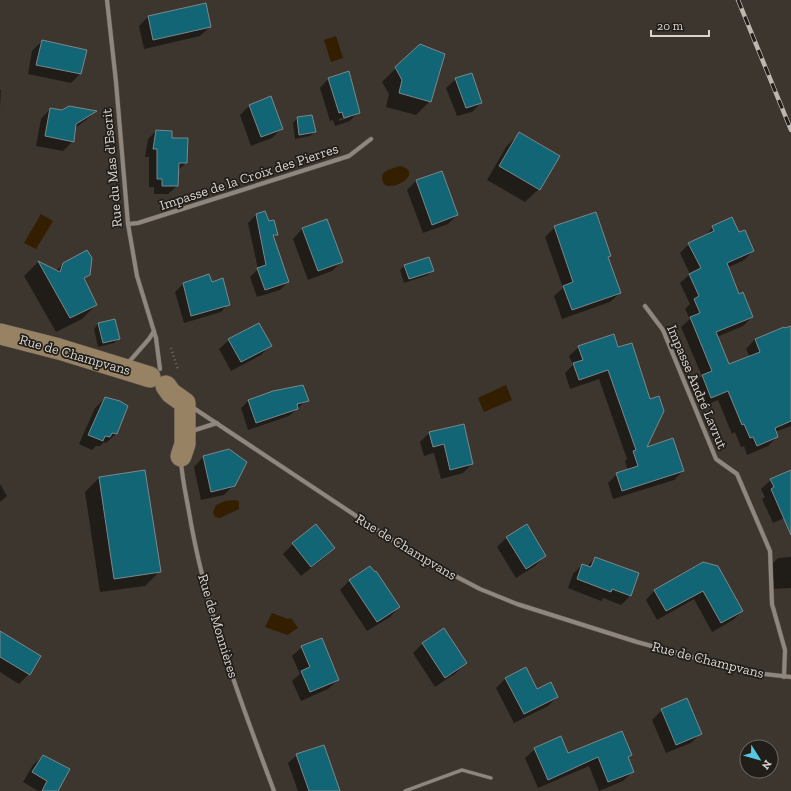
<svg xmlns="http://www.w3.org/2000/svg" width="791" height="791" font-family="'Zilla Slab',serif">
<rect width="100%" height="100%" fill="#3d362e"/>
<g fill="#341e00">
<path d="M336,36L343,58L331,62L324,40Z"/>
<path d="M401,166C420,172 402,186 390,186C382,187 379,175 386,171C390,169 396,167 401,166Z"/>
<path d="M41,214L53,221L36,249L24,243Z"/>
<path d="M506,385L512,400L484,412L478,398Z"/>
<path d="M234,500L239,501V509L220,518L215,517L213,512L216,505L225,501Z"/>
<path d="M272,613L288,619L291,618L298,628L293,631L288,635L265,627Z"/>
</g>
<g fill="#0007" fill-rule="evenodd">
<path d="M205,5L210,27L200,36L144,49L139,26L148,17Z"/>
<path d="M42,41L85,51L80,74L71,83L28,74L32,51Z"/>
<path d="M396,68L430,101L416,115L386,107L389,94L382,82Z"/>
<path d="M328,79L358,112L350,121L335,126L333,120L330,121L320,88ZM350,115V117L339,121V119Z"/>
<path d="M456,79L481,103L472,112L457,116L446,88Z"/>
<path d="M0,90H1L0,108Z"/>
<path d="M271,97L281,129L272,138L251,146L240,115L249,106Z"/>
<path d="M50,109L63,111L95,112L86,120L75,128L73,141L63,151L36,146L41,119Z"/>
<path d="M297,118L315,132L310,136L295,139L293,123Z"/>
<path d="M156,131L171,139L186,163L177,171V186L168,194H154V187H149V157H145L148,139Z"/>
<path d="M520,133L539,189L525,202L487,180L506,147Z"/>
<path d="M441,172L457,215L448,224L423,233L407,190L416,181Z"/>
<path d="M265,213L268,222L276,234L273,238L288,282L280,290L257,297L250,277L258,269L248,223L256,215Z"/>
<path d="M326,220L342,261L332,271L308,280L293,239L302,229Z"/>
<path d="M555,227L610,256L608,258L620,293L610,302L562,319L554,296L563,288L545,237Z"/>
<path d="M713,227L739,233L753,251L744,260L727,268L739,295L752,317L743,326L717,337L729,365L750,357L746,349L755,339L791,327V426L775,432L777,437L768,446L747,455L744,446L741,447L735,432L732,434L718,400L702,407L693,385L702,376L681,327L690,319L685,309L690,304L680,283L690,274L680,253L689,244L704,237Z"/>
<path d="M38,262L56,271L63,264L89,274L84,280L96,305L82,319L56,332L24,276Z"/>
<path d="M404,266L432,271L428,275L404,283L400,270Z"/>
<path d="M209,275L211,283L228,304L221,312L184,323L175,292L183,284Z"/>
<path d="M98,324L119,338L114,343L98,347L94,329Z"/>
<path d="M229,340L271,345L261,355L231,371L219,349Z"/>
<path d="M579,347L618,349L649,400L645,448L683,471L674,480L613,499L608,483L617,474L628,471L625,461L627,459L599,379L570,389L565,373L573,365L569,356Z"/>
<path d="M105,398L116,434L106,443L104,442L100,446H96L92,450L79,444L95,408Z"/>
<path d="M307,400L289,416L248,430L241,408L248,401Z"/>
<path d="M430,432L472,464L463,473L441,479L434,453L424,456L420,442Z"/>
<path d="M203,457L234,485L224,495L201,500L194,467Z"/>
<path d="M791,477V515L773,523L762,499L765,497L761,489L771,480Z"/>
<path d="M99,478L159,572L145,586L100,592L85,492Z"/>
<path d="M0,484L7,496L0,502Z"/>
<path d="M316,525L334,548L325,557L301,576L283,554L293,544Z"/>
<path d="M526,526L545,556L535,566L516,578L497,547L506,538Z"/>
<path d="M791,557V588L770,589L769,567L778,558Z"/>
<path d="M595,558L638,574L630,596L621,605L603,598L601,601L568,588L573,574L582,565L586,567Z"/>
<path d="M703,563L742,611L733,620L712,632L694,599L657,620L646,600L654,591Z"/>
<path d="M350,580L399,607L390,617L367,631L340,590Z"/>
<path d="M0,638L29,674L19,684L0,672Z"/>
<path d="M422,644L465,663L456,673L435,687L413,653Z"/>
<path d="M302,647L338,680L328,689L301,701L292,681L300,674L292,656Z"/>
<path d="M525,669L536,690L557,697L548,706L514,723L496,688L505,679Z"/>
<path d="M662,710L701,733L691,743L666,753L652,720Z"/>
<path d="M535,749L567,754L631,755L627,759L632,772L623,781L599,791L589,766L538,788L525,758Z"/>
<path d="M297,755L339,791H298L288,763Z"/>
<path d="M43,756L57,791H38L23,782L33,765Z"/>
</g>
<g fill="#116574" stroke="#7b888b">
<path d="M206,3L211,27L153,40L148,16Z"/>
<path d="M42,40L87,50L81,74L36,65Z"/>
<path d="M420,44L445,54L431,102L399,93L402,80L395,67Z"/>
<path d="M349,71L360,113L344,118L342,112L339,113L328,78Z"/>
<path d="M472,73L482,103L466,108L455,78Z"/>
<path d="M271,96L283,129L261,137L249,105Z"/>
<path d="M69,106L97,111L76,124L74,142L45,136L50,108L62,110Z"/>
<path d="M312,115L316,132L299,135L297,117Z"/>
<path d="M156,130L172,131V138H188L187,163H179L178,186H162V179H157V149H153Z"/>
<path d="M519,132L560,156L540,190L499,166Z"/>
<path d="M442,171L458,215L432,225L416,180Z"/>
<path d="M265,211L269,221L274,220L278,235H273L289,282L265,290L257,268L266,265L256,214Z"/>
<path d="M596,212L611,256L608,257L621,293L572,310L563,286L573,282L554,226Z"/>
<path d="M732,217L739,232L745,230L754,251L727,263L739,294L743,292L753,317L716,332L729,364L760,352L755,339L784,327L785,328L791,326V421L775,428L778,437L757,446L753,437L750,438L744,424L742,425L728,391L711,398L702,375L712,371L690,317L700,313L694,299L699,296L689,274L701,268L688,243L714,231L712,226Z"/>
<path d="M327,219L343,262L318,271L302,228Z"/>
<path d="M87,250L92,258L90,275L84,278L97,305L70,318L38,261L60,272L63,263Z"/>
<path d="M429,257L434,271L409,279L404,265Z"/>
<path d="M209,274L212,282L223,278L230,305L191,316L183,283Z"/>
<path d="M115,319L120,339L103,343L98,323Z"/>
<path d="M259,323L272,346L241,362L228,339Z"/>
<path d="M614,334L618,347L632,343L650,399L659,396L664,411L647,447L673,438L684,471L622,491L616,473L638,466L633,451L636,450L608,370L579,380L573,363L583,360L578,346Z"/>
<path d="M303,385L309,401L297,404L298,409L256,423L248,400L273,391Z"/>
<path d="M105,397L120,401L128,406L117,434L112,433L110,437L105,436L103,441L88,435Z"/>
<path d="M464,424L473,464L450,470L444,444L433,447L429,432Z"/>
<path d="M229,449L247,462L235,486L211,492L203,456Z"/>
<path d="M145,470L161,572L114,579L99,477Z"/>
<path d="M791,470V535L771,489L774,487L770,479Z"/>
<path d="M316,524L335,548L311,567L292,543Z"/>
<path d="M527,524L546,556L526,569L506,537Z"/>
<path d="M595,557L639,573L631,596L612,589L611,592L577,579L582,564L591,567Z"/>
<path d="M703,562L718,566L743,611L721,623L703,591L666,611L654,590Z"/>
<path d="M370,566L375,572L376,571L400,607L377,622L349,580Z"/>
<path d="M444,628L467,663L445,678L422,643Z"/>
<path d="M0,631L41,656L30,675L0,657Z"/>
<path d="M322,638L339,680L310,692L301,671L310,667L301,646Z"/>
<path d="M526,667L537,689L551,682L558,697L524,714L505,678Z"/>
<path d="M687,698L702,734L676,745L661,709Z"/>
<path d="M622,731L632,755L628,757L634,772L608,782L598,757L548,780L534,748L561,736L568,753Z"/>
<path d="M324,745L330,762L340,791H309L296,754Z"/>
<path d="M43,755L70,769L58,791H42L47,781L32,772Z"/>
</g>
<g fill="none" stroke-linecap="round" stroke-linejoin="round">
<g stroke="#5a544e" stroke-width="4">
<path id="lane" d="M405,791L462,770L491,778"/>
</g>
<g stroke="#5a544e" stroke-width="5">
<g id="street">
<path d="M107,0L116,82L128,224L137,276L156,338L160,369"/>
<path d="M128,224L138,223L349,156L371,139"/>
<path d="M645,306L663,330L716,459L737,474L770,551L772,604L785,650L784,677"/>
<path d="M128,363L149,339L154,331"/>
<path d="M192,407L415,555L480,589L517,604L637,642L729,667L756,673L791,677"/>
<path d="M191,434L195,430L217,423"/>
<path d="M181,461C182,478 186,495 189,512C205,608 240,700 274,791"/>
</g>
</g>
<g stroke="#5a544e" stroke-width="22">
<g id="secondary">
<path d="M0,334L59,349L150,377"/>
<path d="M166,386L171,393L185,403V444L181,456"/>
</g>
</g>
<path stroke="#6e6861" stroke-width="2.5" stroke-dasharray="1 3" stroke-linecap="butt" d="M171,348L178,370"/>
<use href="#lane" stroke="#8f877e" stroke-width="3"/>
<use href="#street" stroke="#8f877e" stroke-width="4"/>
<use href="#secondary" stroke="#978264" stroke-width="21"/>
<g stroke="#bcb7b1" stroke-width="4.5">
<path id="rail" d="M738,0L791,130"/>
</g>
<use href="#rail" stroke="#211e1a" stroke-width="3" stroke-dasharray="9" stroke-linecap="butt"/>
</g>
<g text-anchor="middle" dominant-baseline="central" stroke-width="3.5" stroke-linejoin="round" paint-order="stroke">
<g font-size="14" fill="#d9d4cf" stroke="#211e1a">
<text transform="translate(112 168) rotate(-95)">Rue du Mas d'Escrit</text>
<text transform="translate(249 177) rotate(-18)">Impasse de la Croix des Pierres</text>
<text transform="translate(75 355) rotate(16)">Rue de Champvans</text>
<text transform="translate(697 387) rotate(67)">Impasse André Lavrut</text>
<text transform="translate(406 547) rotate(31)">Rue de Champvans</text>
<text transform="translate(218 626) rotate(73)">Rue de Monnières</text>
<text transform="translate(708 660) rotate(14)">Rue de Champvans</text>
</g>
</g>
<g transform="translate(759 759) rotate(127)"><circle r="19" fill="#211e1a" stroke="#6b6762"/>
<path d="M0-3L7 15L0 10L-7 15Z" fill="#56c9e0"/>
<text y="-6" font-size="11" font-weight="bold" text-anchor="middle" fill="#d9d4cf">N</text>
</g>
<path d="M651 30v6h58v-6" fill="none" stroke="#d9d4cf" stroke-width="2"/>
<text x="657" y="30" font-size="12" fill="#d9d4cf" stroke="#211e1a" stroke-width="3" paint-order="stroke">20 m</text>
</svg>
